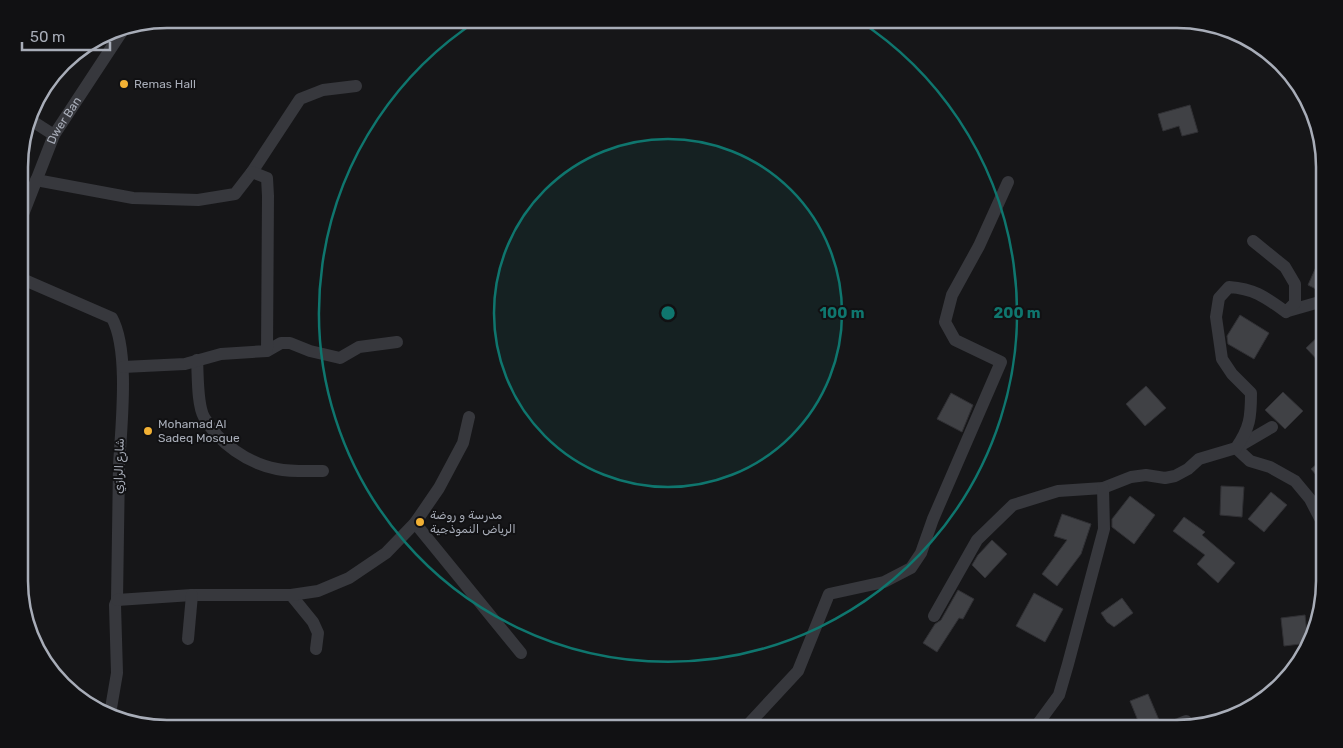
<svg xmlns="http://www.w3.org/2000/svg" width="1343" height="748" font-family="Rubik,'Noto Sans Arabic',sans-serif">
<rect width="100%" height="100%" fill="#161618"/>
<g fill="#404145" stroke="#303034">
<path d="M1190,105L1198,132L1182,136L1179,126L1163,131L1158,114Z"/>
<path d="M1324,249V293L1308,285Z"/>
<path d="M1240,315L1269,333L1254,359L1228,344L1227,336Z"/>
<path d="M1324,331V367L1306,348Z"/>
<path d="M1146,386L1166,408L1145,426L1126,404Z"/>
<path d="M1283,392L1303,411L1285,429L1265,410Z"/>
<path d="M951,393L973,405L962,432L937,419Z"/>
<path d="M1324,458V484L1311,469Z"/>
<path d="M1221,486L1244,487L1242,517L1220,515Z"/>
<path d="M1271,492L1287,505L1264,532L1248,519Z"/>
<path d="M1130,496L1155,515L1134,544L1112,527V519Z"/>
<path d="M1062,514L1091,524L1081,554L1057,586L1042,574L1067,540L1054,536Z"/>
<path d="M1184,517L1205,532L1202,535L1235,563L1218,583L1197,564L1205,555L1173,531Z"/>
<path d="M992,540L1007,554L985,578L972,565L978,555Z"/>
<path d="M958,590L974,599L963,619L959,618L937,652L923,643L935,624L941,620Z"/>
<path d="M1034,593L1063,609L1045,642L1016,626Z"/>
<path d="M1122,598L1133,613L1114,627L1107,622L1101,613Z"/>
<path d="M1305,615L1308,643L1284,646L1281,618Z"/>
<path d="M1148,694L1159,720L1141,728L1130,701Z"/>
</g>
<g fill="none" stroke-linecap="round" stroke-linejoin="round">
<g stroke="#37383d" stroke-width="12">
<path d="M29,119L54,135"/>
<path d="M36,180L133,198L198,200L235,194L252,172L300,99L323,90L356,86"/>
<path id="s1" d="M20,222L54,135L125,27"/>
<path d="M20,278L112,318C130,351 121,427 119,466C118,510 118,555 117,600L115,605L117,673L110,714"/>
<path d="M1288,311L1316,303"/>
<path d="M267,351L281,343H290L310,351L340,358L359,347L397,342"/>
<path d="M197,360C198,374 197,405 204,417C218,443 249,464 277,469C292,472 309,471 323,471"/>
<path d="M123,367L185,364L221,354L267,351L268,196L267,178L252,172"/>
<path d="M1272,427L1236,448L1250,461L1270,467L1295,481L1310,499L1324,526"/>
<path d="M415,523L521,653"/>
<path d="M291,595L313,622L318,633L316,649"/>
<path d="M117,600L192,595H291L318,591L349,578L386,553L415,523L439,488L463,443L469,417"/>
<path d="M934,616L977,540L1013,505L1058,491L1103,488L1131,477L1146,475L1165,478L1175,476L1188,469L1199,459L1236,448C1250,428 1251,417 1251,393L1232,374L1222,359L1216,317L1219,298L1229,287C1255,289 1265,297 1286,312L1295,303V284L1285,267L1253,241"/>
<path d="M188,639L192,595"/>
<path d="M744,729L798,671L829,594L884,582L911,568L921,553L933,519L1001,362L955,340L945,322L952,295L979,246L1008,182"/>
<path d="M1034,729L1059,695L1068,664L1104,529L1103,488"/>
<path d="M1165,729L1186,721"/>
</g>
</g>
<circle cx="668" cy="313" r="174" fill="#0f766e" fill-opacity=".12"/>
<g fill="none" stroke="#0f766e" stroke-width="2.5">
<circle cx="668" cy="313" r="174"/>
<path d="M858 20A349 349 0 1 1 478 20"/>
</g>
<g fill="#f2b134" stroke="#111113" stroke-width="2">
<circle cx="124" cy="84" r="5"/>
<circle cx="148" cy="431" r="5"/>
<circle cx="420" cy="522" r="5"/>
</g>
<g text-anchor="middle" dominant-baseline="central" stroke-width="4" stroke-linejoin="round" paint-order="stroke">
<g font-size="12" fill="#a8adb8" stroke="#111113" text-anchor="start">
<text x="134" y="84">Remas Hall</text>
<text x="158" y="424">Mohamad Al<tspan x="158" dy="14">Sadeq Mosque</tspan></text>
<text x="430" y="515">مدرسة و روضة<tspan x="430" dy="14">الرياض النموذجية</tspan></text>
</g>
<g font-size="12" fill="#a8adb8" stroke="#111113">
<text stroke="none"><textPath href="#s1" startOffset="111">Dwer Ban</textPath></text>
<text transform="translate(119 466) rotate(-88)">شارع الرازي</text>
</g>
</g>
<path d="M0 0H1343V748H0ZM167 28H1177A139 139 0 0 1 1316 167V581A139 139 0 0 1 1177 720H167A139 139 0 0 1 28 581V167A139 139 0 0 1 167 28Z" fill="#111113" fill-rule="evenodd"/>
<path fill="none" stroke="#a8adb8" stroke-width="2.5" d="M167 28H1177A139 139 0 0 1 1316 167V581A139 139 0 0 1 1177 720H167A139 139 0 0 1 28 581V167A139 139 0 0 1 167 28Z"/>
<circle cx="668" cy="313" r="8" fill="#0f766e" stroke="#111113" stroke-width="2.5"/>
<g font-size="15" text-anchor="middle" font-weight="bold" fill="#0f766e" stroke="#111113" stroke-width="4" stroke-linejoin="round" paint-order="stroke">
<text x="842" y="318">100 m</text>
<text x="1017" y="318">200 m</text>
</g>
<path d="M22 42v8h88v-8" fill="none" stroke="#a8adb8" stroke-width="2.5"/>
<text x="30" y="42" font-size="15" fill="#a8adb8" stroke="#111113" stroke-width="4" paint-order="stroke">50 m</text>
</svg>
